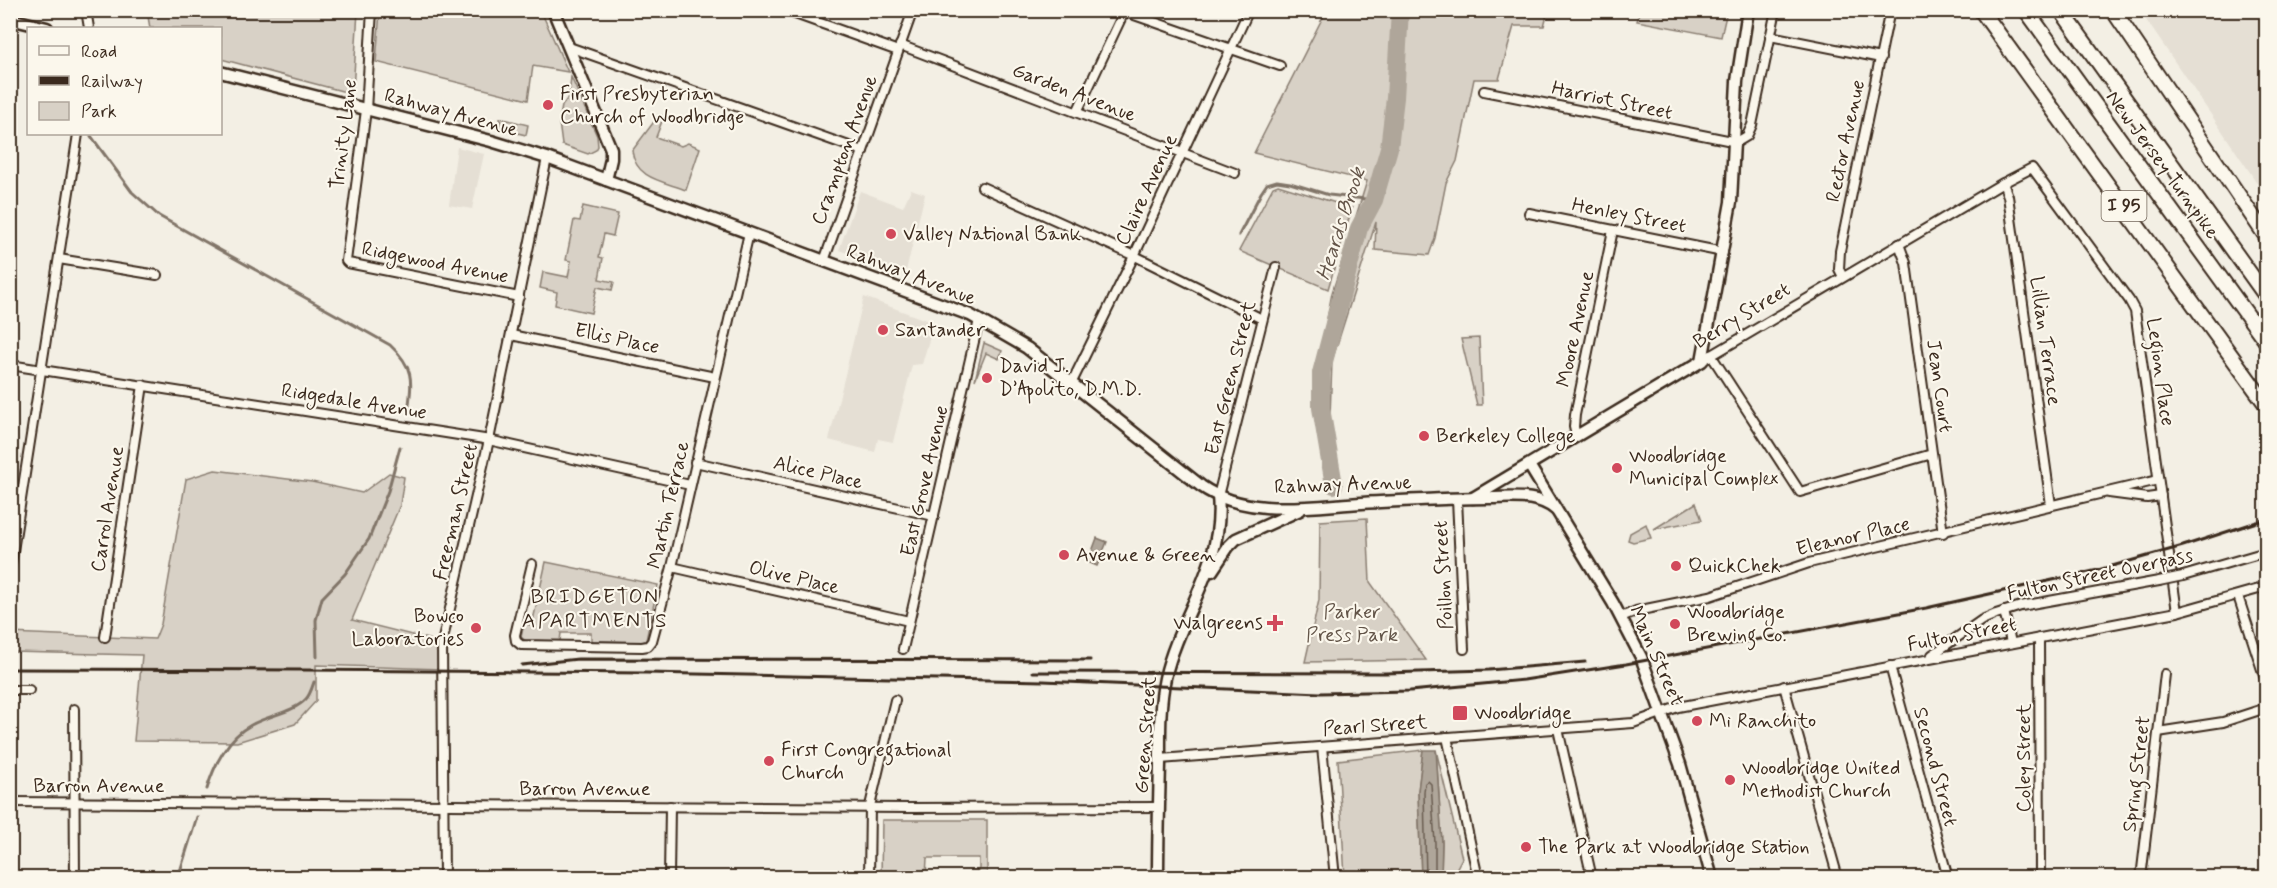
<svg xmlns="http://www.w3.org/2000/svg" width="2277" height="888" font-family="Mynerve,sans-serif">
<rect width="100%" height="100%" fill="#f3efe4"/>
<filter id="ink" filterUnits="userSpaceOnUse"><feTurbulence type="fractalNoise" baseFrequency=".0167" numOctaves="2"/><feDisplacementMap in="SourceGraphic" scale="12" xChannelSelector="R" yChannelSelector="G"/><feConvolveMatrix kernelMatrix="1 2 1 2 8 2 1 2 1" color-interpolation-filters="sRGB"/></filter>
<g filter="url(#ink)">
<g fill="#e5dfd4">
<path d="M2140,11H2266V196L2216,122Z"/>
<path d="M457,147L484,154L472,209L449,205Z"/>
<path d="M911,189L925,194L905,275L839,250L860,191L903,207Z"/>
<path d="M864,297L934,323L922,364L912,365L893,442L878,439L875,452L829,440Z"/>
</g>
<g fill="#d8d1c6" stroke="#8a7e72" stroke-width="1.5">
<path d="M1640,10H1727V11L1721,37L1637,21Z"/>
<path d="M147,11H358L353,90L350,92L342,91L221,59L220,28H150Z"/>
<path d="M380,11H541L568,72L533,66L528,100L376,62Z"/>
<path d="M1326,11H1548L1544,26H1514L1499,79H1474L1457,161L1446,183L1435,238L1429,255L1375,250L1376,222L1332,361L1330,417L1341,485H1326L1313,391L1332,293L1367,181L1254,153Z"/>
<path d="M571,77L597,136L598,146L596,150L588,154L562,145L559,122L562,106L569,96Z"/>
<path d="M659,115L664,116L656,137L681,146L688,143L700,148L686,190C662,181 636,179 632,151Z"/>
<path d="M500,118L528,125L526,135L501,129Z"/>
<path d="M1278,185L1352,208L1328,289L1239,251L1273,187Z"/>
<path d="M583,206L618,214L613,236L604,234L599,257L603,258L599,279L614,282L612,290L597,287L591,313L555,305L557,292L540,288L543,272L568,277L571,261L566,260L574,220L580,221Z"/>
<path d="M1479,338L1482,405H1477L1461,339Z"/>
<path d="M984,343L1002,351L999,359L986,353L975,380Z"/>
<path d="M215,470L312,482L362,493L389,473L404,477L400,505L352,620L444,643L442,669L316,665V701L295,724L237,742L134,741L142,655L11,652L10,633L155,639L161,624L186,479Z"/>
<path d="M1696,503L1702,520L1654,529Z"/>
<path d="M1367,518L1370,582L1426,660L1305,662L1319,600L1320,521Z"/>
<path d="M1646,524L1651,538L1633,542L1628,540L1630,533Z"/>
<path d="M546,562L658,585L646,640L643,642L591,641V633H561L560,641H526L521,637L524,624L532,625Z"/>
<path d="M1423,750L1418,791L1421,877H1345L1338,760Z"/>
<path d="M1436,750L1462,858L1452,877H1441L1442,843Z"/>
<path d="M882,820H987V877H979V858H927L926,877H881Z"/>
</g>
<g fill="#afa69a" stroke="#817468" stroke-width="1.5">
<path d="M1097,538L1107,542L1097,566L1088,562Z"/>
<path d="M1423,750H1436L1442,843L1441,877H1421L1418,791Z"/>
</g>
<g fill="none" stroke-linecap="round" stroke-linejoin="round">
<path stroke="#695c50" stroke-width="1.5" d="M1426,878L1424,792L1425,783L1428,781L1431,784L1435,843V878"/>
<g stroke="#817468" stroke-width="3">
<path d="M91,136L132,192L159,216L390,345C415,368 412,381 408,412"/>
<path d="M1239,235L1261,193L1267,184L1277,181L1290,183L1329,195L1374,200"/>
<path d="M317,657L316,620L322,598L345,574L369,539L388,491L400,447"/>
<path d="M207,789C214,765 228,737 251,725C268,715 293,713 306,699C310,695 312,688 314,682"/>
<path d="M178,878L197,817"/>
</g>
<path stroke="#afa69a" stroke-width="18" d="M1334,485L1321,408V373L1359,228L1374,200L1389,148L1395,98L1400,10"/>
<g stroke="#3b2a1e" stroke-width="12">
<g id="street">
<path d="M86,10L89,28"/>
<path d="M372,10L366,110L346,261L348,263L519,297"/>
<path d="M784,10L898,51"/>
<path d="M1120,10L1280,66"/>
<path d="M1770,36L1881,58"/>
<path d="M900,45L1235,173"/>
<path d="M569,47L863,151"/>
<path d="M1484,91L1737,142L1747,136L1752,125L1776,10"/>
<path d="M1077,112L1125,10"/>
<path d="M2003,183L2008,196L2051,505"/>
<path d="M982,187L1137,257L1262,319"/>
<path d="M1529,213L1723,252"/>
<path d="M1899,244L1906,263L1943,533"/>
<path d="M59,259L157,275"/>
<path d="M824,261L913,10"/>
<path d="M1843,277L1839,269L1840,251L1890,10"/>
<path d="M511,335L715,377"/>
<path d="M1711,355L1800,492L1932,454"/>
<path d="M1702,361L2003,183L2032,168L2129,300L2135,311L2177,612"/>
<path d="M10,365L484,439L690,485"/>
<path d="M1072,382L1134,256L1249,10"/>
<path d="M1576,436L1574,427L1575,415L1613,230"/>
<path d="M695,462L934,516"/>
<path d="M2109,493L2147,498L2161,496"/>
<path d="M1218,496L1276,267"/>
<path d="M1457,499L1464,649"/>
<path d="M532,564L515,635L516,641L521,645L642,647L648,646L652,641L672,567L749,233"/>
<path d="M672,567L909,621"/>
<path d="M10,570L78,134"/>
<path d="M2183,576L2266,552"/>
<path d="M2238,596L2266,682"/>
<path d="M2004,611L2011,643"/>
<path d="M1621,617L1636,611L1710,596L1809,563L2158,480"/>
<path d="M105,637L143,385"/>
<path d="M2039,638L2040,878"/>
<path d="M903,649L979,320"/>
<path d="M1932,655L1982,620L1996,614L2021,606L2159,581"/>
<path d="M1890,666L1948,878"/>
<path d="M1784,686L1838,878"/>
<path d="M10,690H29"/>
<path d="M74,709L75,878"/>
<path d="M1558,729L1592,878"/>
<path d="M2158,732L2223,722L2266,708"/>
<path d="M1447,737L1478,878"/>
<path d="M1322,747L1335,878"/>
<path d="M1160,759L1633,723L1678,707L2177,612L2266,587"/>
<path d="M10,802L910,808L1159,807"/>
<path d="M444,878L442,643L489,440L547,158"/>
<path d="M669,878L670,806"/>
<path d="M869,878L870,806L895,700"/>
<path d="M2141,878L2165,674"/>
<path d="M2265,878L2266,877"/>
</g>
</g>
<g stroke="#3b2a1e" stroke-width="15">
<g id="secondary">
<path d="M553,10L611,149V159L606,180"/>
<path d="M10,19L47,28"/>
<path d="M220,72L491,141L547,158L970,315L1027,348L1201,486C1247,518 1309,506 1362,503C1405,501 1447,498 1490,498C1512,498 1538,494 1556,510"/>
<path d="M1529,465L1613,603L1641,657L1680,764L1712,878"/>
<path d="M1473,498L1702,361L1731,202L1737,81L1748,10"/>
<path d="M1212,571L1228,547L1236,539L1300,510"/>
<path d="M1158,878C1158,840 1159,802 1160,764C1160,735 1159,706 1165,678C1180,613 1225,566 1218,496"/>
</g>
</g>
<g stroke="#3b2a1e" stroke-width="18">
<g id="highway">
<path d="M1981,10L2266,404"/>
<path d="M2026,10L2266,341"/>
<path d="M2061,10L2266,296"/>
<path d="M2113,10L2266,236"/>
</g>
</g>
<use href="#street" stroke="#fbf7ec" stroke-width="8"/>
<use href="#secondary" stroke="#fbf7ec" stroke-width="10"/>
<use href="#highway" stroke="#fbf7ec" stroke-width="14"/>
<g stroke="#3b2a1e" stroke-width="3">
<path d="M522,665L578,659L1090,660"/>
<path d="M10,669L304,670L646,673L1043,681L1320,693L1410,691L1524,680L1626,664L1926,608L2098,570L2183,546L2266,519"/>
<path d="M1033,672L1385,673L1489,670L1585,662"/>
</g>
<g stroke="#3b2a1e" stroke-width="12" stroke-linecap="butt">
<path id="street-bridge" d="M2159,581L2183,576"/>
</g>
<use href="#street-bridge" stroke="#fbf7ec" stroke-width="8"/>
</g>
</g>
<g fill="#d1495b" stroke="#fbf7ec" stroke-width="2">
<circle cx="548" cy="105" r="6"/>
<circle cx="891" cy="234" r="6"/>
<circle cx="883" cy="330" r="6"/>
<circle cx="987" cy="378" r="6"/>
<circle cx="1424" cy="436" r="6"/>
<circle cx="1617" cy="468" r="6"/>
<circle cx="1064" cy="555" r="6"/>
<circle cx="1676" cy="566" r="6"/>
<path d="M1272 614h6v6h6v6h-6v6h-6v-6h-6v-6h6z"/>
<circle cx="1675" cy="624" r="6"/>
<circle cx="476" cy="628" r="6"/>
<rect x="1452" y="705" width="16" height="16" rx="3"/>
<circle cx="1697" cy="721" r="6"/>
<circle cx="769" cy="761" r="6"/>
<circle cx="1730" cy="780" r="6"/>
<circle cx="1526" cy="847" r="6"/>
</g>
<g text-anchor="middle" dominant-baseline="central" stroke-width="4.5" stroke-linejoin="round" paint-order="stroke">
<rect fill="#fbf7ec" stroke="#75685c" stroke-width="1.5" x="2101.5" y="191" width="45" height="30" rx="4.5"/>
<g font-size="18" font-weight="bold" fill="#3b2a1e">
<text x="2124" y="206">I 95</text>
</g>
<g font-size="20" fill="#3b2a1e" stroke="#fbf7ec">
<text transform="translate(1074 93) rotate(21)">Garden Avenue</text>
<text transform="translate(1612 101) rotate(12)">Harriot Street</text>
<text transform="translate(451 113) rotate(15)">Rahway Avenue</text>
<text transform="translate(344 134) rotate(-83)">Trinity Lane</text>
<text transform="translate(1846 141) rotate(-78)">Rector Avenue</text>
<text transform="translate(845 150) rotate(-70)">Crampton Avenue</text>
<text transform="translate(2162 165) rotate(54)">New Jersey Turnpike</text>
<text transform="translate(1147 190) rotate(-65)">Claire Avenue</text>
<text transform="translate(1629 216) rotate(11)">Henley Street</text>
<text transform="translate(435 263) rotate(11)">Ridgewood Avenue</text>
<text transform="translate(911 275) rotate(21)">Rahway Avenue</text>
<text transform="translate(1742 316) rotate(-31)">Berry Street</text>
<text transform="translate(1576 329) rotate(-78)">Moore Avenue</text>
<text transform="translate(617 339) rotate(12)">Ellis Place</text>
<text transform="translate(2045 341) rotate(82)">Lillian Terrace</text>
<text transform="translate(2160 372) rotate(82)">Legion Place</text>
<text transform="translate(1231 378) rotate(-76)">East Green Street</text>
<text transform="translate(1939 386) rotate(82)">Jean Court</text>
<text transform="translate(354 402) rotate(9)">Ridgedale Avenue</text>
<text transform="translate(818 473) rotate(13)">Alice Place</text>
<text transform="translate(925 481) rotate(-77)">East Grove Avenue</text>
<text transform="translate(1343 485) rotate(-2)">Rahway Avenue</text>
<text transform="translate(669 505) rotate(-77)">Martin Terrace</text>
<text transform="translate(108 509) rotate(-81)">Carrol Avenue</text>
<text transform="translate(456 512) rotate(-77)">Freeman Street</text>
<text transform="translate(1853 537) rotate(-13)">Eleanor Place</text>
<text transform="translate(1444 575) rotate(-93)">Poillon Street</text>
<text transform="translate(2100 575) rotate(-12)">Fulton Street Overpass</text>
<text transform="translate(794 578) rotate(13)">Olive Place</text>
<text transform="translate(1962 635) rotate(-11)">Fulton Street</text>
<text transform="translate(1656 656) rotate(66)">Main Street</text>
<text transform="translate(1375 726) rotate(-4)">Pearl Street</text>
<text transform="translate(1146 735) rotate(-86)">Green Street</text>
<text transform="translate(2024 758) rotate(-90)">Coley Street</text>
<text transform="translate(1935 767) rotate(75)">Second Street</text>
<text transform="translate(2137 774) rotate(-83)">Spring Street</text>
<text x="99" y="786">Barron Avenue</text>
<text x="585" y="789">Barron Avenue</text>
</g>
<g font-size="20" fill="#3b2a1e" stroke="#fbf7ec" text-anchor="start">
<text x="560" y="94">First Presbyterian<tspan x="560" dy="23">Church of Woodbridge</tspan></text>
<text x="903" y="234">Valley National Bank</text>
<text x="895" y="330">Santander</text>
<text x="999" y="366">David J.<tspan x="999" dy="23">D’Apolito, D.M.D.</tspan></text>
<text x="1436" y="436">Berkeley College</text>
<text x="1629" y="456">Woodbridge<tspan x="1629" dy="23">Municipal Complex</tspan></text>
<text x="1076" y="555">Avenue &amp; Green</text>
<text x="1688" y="566">QuickChek</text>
<text x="1687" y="612">Woodbridge<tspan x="1687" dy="23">Brewing Co.</tspan></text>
<text x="464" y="616" text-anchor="end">Bowco<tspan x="464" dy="23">Laboratories</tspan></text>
<text x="1263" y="623" text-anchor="end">Walgreens</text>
<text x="1474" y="713">Woodbridge</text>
<text x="1709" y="721">Mi Ranchito</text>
<text x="781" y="750">First Congregational<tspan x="781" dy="23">Church</tspan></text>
<text x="1742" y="768">Woodbridge United<tspan x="1742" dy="23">Methodist Church</tspan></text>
<text x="1538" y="847">The Park at Woodbridge Station</text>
</g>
<g font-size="20" fill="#625448" stroke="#fbf7ec">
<text x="1352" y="612">Parker<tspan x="1352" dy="23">Press Park</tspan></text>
</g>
<g font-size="21" font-style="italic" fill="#645549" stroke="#fbf7ec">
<text transform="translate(1341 224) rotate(-72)">Heards Brook</text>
</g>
<g font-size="21" letter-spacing="1.5" fill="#3b2a1e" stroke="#fbf7ec">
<text x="595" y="597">BRIDGETON<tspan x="595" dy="24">APARTMENTS</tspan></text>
</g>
</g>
<rect width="2277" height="888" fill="none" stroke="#fbf7ec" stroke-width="36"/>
<rect x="18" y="18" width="2241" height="852" fill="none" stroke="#3b2a1e" stroke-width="2" filter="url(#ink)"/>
<rect x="27" y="27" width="195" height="108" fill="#fbf7ec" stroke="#aea59a" stroke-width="1.5"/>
<rect x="39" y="46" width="30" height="9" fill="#fbf7ec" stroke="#aea59a" stroke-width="1.5"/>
<text x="81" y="57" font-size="18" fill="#3b2a1e">Road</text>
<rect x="39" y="76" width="30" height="9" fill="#3b2a1e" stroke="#aea59a" stroke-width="1.5"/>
<text x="81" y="87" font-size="18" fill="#3b2a1e">Railway</text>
<rect x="39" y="102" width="30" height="18" fill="#d8d1c6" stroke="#aea59a" stroke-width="1.5"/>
<text x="81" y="117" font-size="18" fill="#3b2a1e">Park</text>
</svg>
